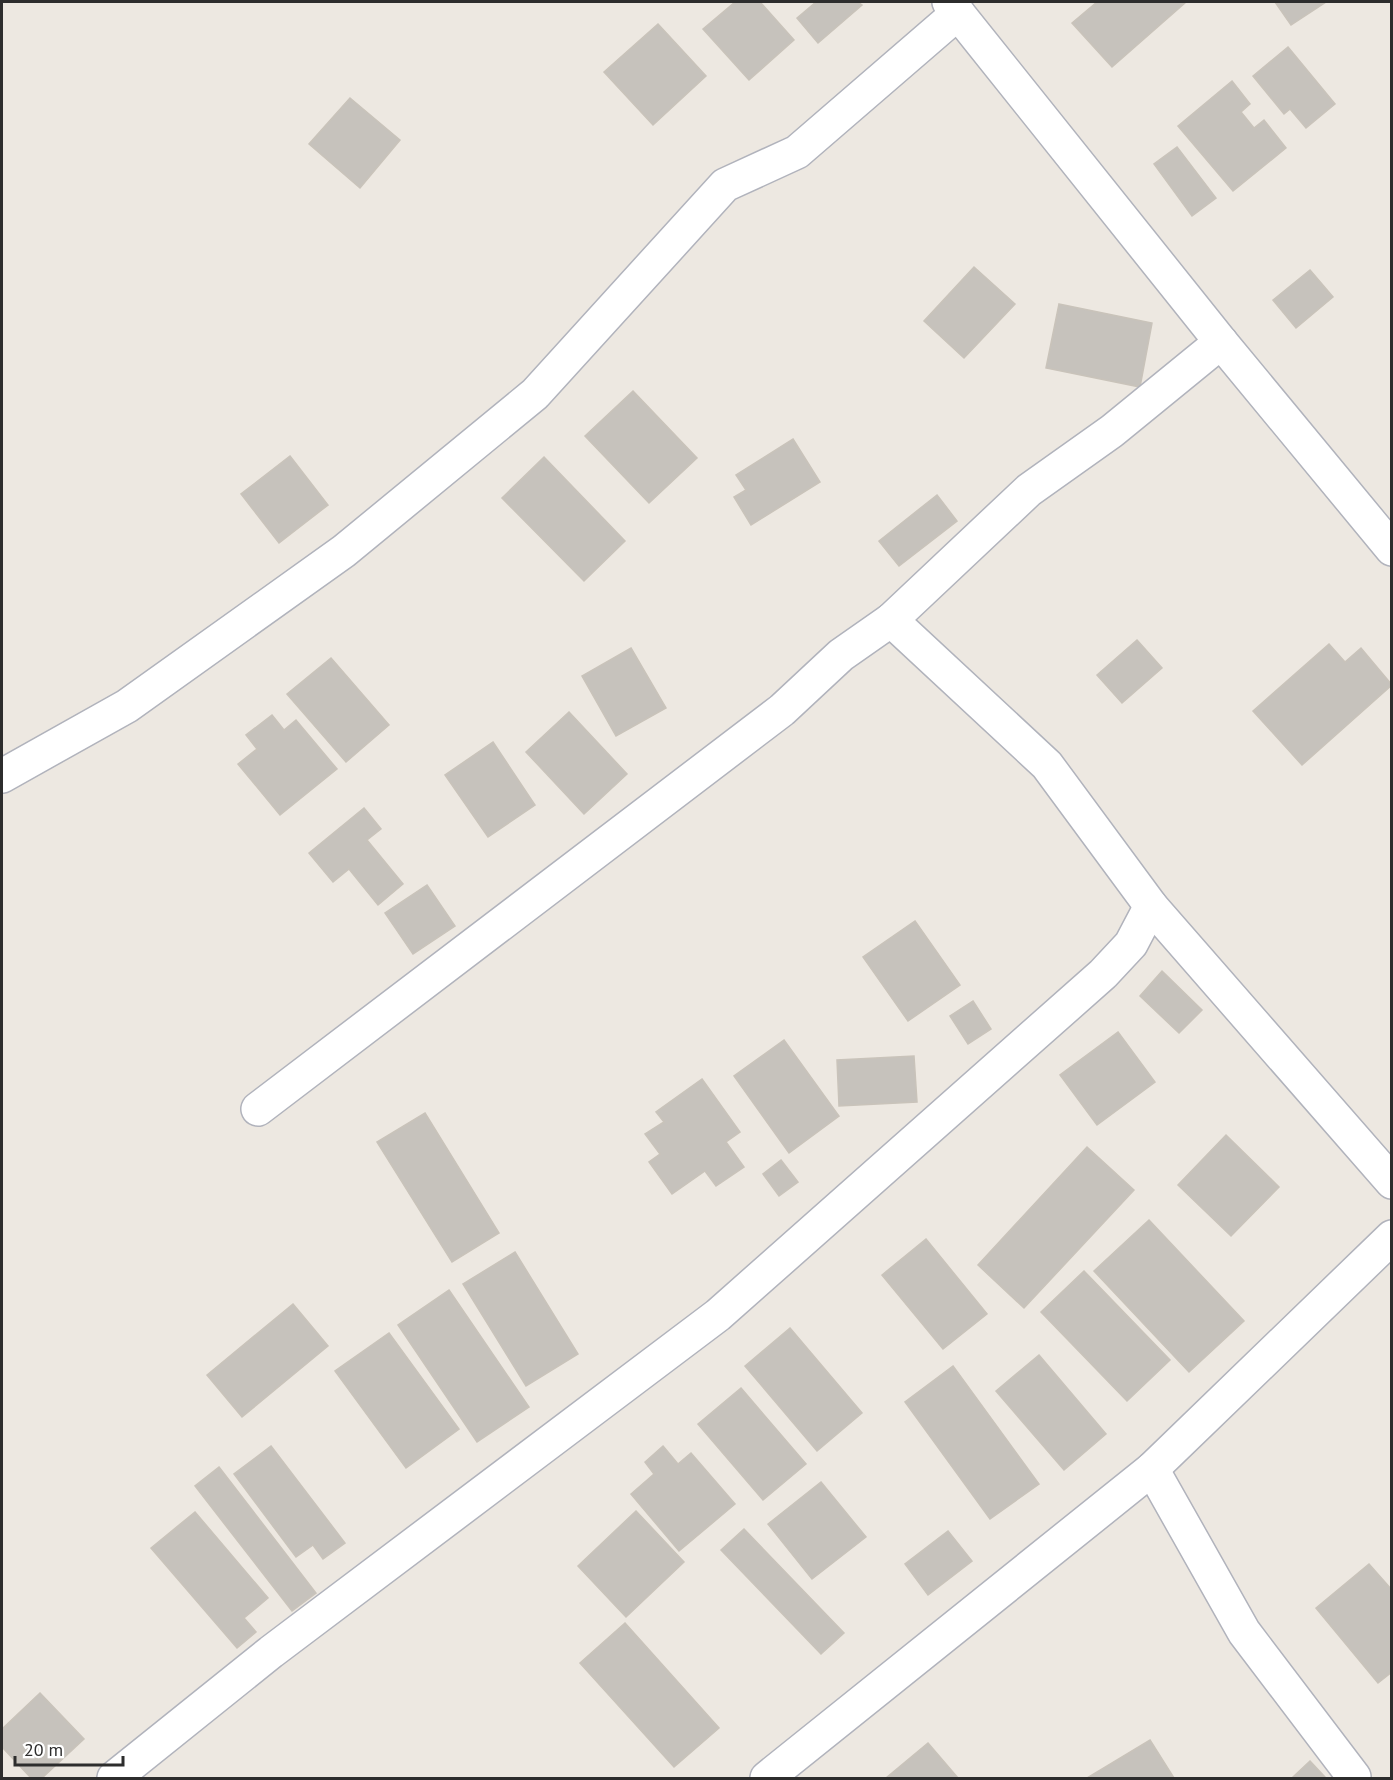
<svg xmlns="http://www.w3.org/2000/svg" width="1393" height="1780" font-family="'PT Sans',sans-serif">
<rect width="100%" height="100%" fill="#ede8e1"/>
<g fill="#c6c2bc" stroke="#c9c3ba" stroke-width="1.5">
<path d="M735,2H760L794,40L749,80L703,29Z"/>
<path d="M816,2H858L862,5L818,43L797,18Z"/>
<path d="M1097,2H1186L1112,67L1072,23Z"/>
<path d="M1275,2H1326L1291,25Z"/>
<path d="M658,24L706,76L653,125L604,72Z"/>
<path d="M1288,47L1335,104L1306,128L1290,109L1284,114L1253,76Z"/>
<path d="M1232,81L1250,104L1241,112L1254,128L1264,120L1286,148L1233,191L1178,126Z"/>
<path d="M350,98L400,140L360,188L309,144Z"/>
<path d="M1177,147L1216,198L1192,216L1154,164Z"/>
<path d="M974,267L1015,304L964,358L924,321Z"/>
<path d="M1310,270L1333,297L1296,328L1273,300Z"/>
<path d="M1059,304L1152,323L1140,387L1046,368Z"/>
<path d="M633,391L697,458L649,503L585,436Z"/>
<path d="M793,439L820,482L751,525L734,497L746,490L736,475Z"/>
<path d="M290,456L328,505L279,543L241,494Z"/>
<path d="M544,457L625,541L584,581L502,498Z"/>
<path d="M937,495L957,521L899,566L879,541Z"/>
<path d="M1137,640L1162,668L1122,703L1097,675Z"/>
<path d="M1329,644L1345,662L1361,648L1392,685L1302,765L1253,711Z"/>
<path d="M631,648L666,708L616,736L582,676Z"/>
<path d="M331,658L389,725L346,762L287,694Z"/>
<path d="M569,712L627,774L584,814L526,752Z"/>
<path d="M272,715L284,730L296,720L337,769L280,815L238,764L257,749L246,735Z"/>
<path d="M493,742L535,805L488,837L445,775Z"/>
<path d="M364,808L381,829L367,840L403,884L378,905L349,869L333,882L309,853Z"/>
<path d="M427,885L455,926L413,954L385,913Z"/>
<path d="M915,921L960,985L908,1021L863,957Z"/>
<path d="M1162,971L1202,1010L1179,1033L1140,996Z"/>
<path d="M973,1001L991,1029L968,1044L950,1016Z"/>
<path d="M1118,1032L1155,1082L1097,1125L1060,1075Z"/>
<path d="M784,1040L839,1116L789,1153L734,1076Z"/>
<path d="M914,1056L917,1102L839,1106L837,1060Z"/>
<path d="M702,1079L740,1132L726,1142L744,1167L716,1186L705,1171L672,1194L649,1162L660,1154L645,1134L664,1122L656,1112Z"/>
<path d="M425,1113L499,1233L452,1262L377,1142Z"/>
<path d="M1226,1135L1279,1187L1231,1236L1178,1185Z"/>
<path d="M1087,1147L1134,1190L1024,1308L978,1265Z"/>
<path d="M781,1160L798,1182L779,1196L763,1174Z"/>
<path d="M1149,1220L1244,1321L1189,1372L1094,1271Z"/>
<path d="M926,1239L987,1314L943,1349L882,1275Z"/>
<path d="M515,1252L578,1354L526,1386L463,1284Z"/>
<path d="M1084,1271L1170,1360L1127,1401L1041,1312Z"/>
<path d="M449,1290L529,1407L477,1442L398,1325Z"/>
<path d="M293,1304L328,1346L242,1417L207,1375Z"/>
<path d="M790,1328L862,1413L817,1451L745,1366Z"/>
<path d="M389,1333L459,1429L406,1468L335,1371Z"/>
<path d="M1039,1355L1106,1434L1064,1470L996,1391Z"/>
<path d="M953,1366L1039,1484L990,1519L905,1402Z"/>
<path d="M741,1388L806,1464L763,1500L698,1424Z"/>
<path d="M271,1446L345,1543L323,1559L313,1545L296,1557L234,1474Z"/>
<path d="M663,1446L678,1464L691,1453L735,1504L679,1551L631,1494L654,1474L645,1462Z"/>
<path d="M219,1467L316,1593L292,1611L195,1486Z"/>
<path d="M821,1482L866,1537L812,1579L768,1524Z"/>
<path d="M636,1511L684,1562L626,1617L578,1566Z"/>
<path d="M195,1512L268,1598L244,1618L256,1632L237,1648L151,1548Z"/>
<path d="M744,1529L844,1633L821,1654L721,1550Z"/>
<path d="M948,1531L972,1561L928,1595L905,1564Z"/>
<path d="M1369,1564L1392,1590V1672L1378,1683L1316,1608Z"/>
<path d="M625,1623L719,1728L674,1767L580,1663Z"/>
<path d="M40,1693L84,1739L42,1778H31L2,1747V1729Z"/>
<path d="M1150,1740L1174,1778H1087Z"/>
<path d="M928,1743L958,1778H886Z"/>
<path d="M1310,1761L1325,1777L1292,1778Z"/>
</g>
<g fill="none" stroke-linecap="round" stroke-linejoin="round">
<g stroke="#b1b3bc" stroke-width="36">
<g id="street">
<path d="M891,620L1047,765L1151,906L1392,1182"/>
<path d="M2,776L127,706L344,551L535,394L725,185L797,152L958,13"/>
<path d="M258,1109L782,710L841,655L891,620L1029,490L1112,431L1221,342"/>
<path d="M1152,1469L1244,1632L1354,1777"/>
<path d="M114,1778L271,1652L718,1315L1103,974L1131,944L1151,906"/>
<path d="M767,1778L1152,1469L1392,1237"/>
</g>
</g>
<g stroke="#b1b3bc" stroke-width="36">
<path id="secondary" d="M949,2L1221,342L1392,549"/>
</g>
<use href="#street" stroke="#fff" stroke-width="33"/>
<use href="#secondary" stroke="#fff" stroke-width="33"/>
</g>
<rect width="1393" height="1780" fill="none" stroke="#2d2d2d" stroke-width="6"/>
<path d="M15 1756v9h108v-9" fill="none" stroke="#2d2d2d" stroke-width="3"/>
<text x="24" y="1756" font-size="18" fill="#2d2d2d" stroke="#ffffff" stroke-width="4.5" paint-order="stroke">20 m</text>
</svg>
